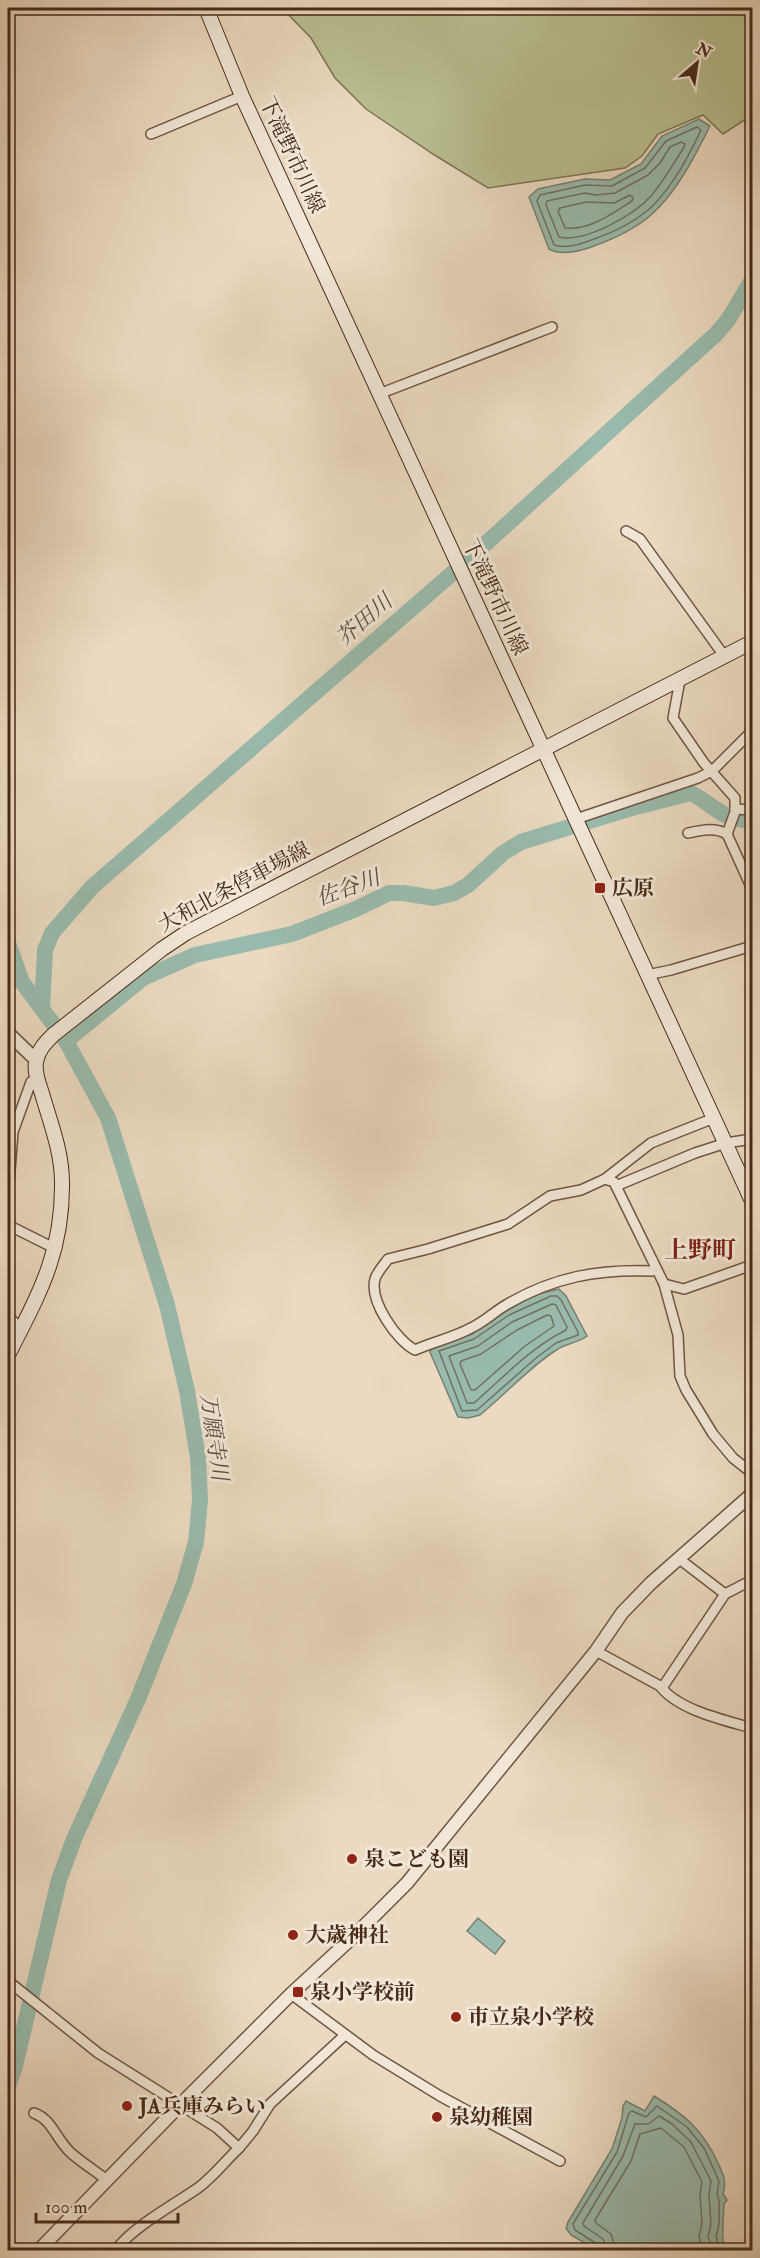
<svg xmlns="http://www.w3.org/2000/svg" width="760" height="2258" font-family="'IM FELL Double Pica','Noto Serif JP',serif">
<rect width="100%" height="100%" fill="#ebdac1"/>
<filter id="stains"><feTurbulence type="fractalNoise" baseFrequency=".00333" numOctaves="4"/><feColorMatrix values="0 0 0 0 .2 0 0 0 0 .09 0 0 0 0 .02 0 0 0 .5 -.17"/></filter>
<radialGradient id="worn" r=".72"><stop offset=".6" stop-color="#630" stop-opacity="0"/><stop offset="1" stop-color="#630" stop-opacity=".3"/></radialGradient>
<path fill="#b9bf91" stroke="#807454" stroke-width="1.5" d="M282,8H752V115L723,134L703,115L658,134L642,156L625,168L488,188L433,154L366,109L335,78L311,38Z"/>
<g fill="#99bbad" stroke="#788171" stroke-width="1.5">
<path d="M699,119L710,126C695,156 677,192 651,215C635,229 613,239 594,246C581,251 561,256 549,249L529,197L538,189L585,179L610,180L641,164L662,136Z"/>
<path d="M559,1289L566,1296L587,1336C578,1343 567,1343 558,1349C529,1367 506,1394 480,1415L468,1418L458,1417L430,1352L432,1347L472,1334L506,1310L538,1294Z"/>
<path d="M478,1918L505,1941L495,1954L467,1931Z"/>
<path d="M654,2096C685,2115 703,2130 718,2163C723,2174 727,2181 723,2194L727,2200L724,2204C724,2211 721,2240 724,2243C727,2246 733,2248 737,2250H597L571,2235L566,2228L568,2222L612,2149L622,2118L623,2106L626,2101L645,2111Z"/>
</g>
<g fill="none" stroke-linecap="round" stroke-linejoin="round">
<g stroke="#707262" stroke-width="1.5">
<path d="M697,127L701,130C689,156 669,192 647,211C632,223 612,233 594,239C582,244 566,249 554,245L537,201L540,195L585,185L612,186L645,168L666,141Z"/>
<path d="M681,142L685,144L683,149C673,164 663,182 651,196C634,215 585,243 559,237L546,205L547,201L585,193L596,195L615,193L648,175L660,163L670,147Z"/>
<path d="M630,195L633,198L632,201C613,213 589,231 565,228L558,211L560,208L586,202L614,203Z"/>
<path d="M551,1296H557L561,1300L578,1332V1335L556,1343L536,1358L477,1410L462,1411L439,1351L474,1339L509,1315Z"/>
<path d="M552,1304L556,1305L567,1327L566,1330C530,1348 504,1377 474,1403H467L449,1356L478,1346L512,1322Z"/>
<path d="M547,1315L551,1316L554,1326L525,1346L475,1390H471L460,1364L461,1361L481,1354L517,1330Z"/>
<path d="M599,2250L597,2244L575,2230L573,2224L617,2152L629,2113L632,2111L646,2117L657,2106L687,2127L704,2148L719,2181L717,2194L719,2200V2224L716,2237L719,2246L725,2250"/>
<path d="M607,2250L603,2239L584,2226L583,2223L623,2156L635,2124H648L659,2116L672,2124L691,2142L711,2181L709,2194L711,2224L708,2237L713,2250"/>
<path d="M616,2250L611,2234L596,2223L595,2220L631,2161L640,2134L661,2128L684,2147L702,2182L700,2194L702,2223L699,2237L703,2250"/>
</g>
<g stroke="#99bbad" stroke-width="16">
<path d="M8,943L22,982L66,1041L108,1118L167,1305L187,1391L198,1457L200,1500L196,1542L184,1584L138,1699L74,1839L59,1880L15,2066L8,2086"/>
<path d="M42,1009L45,950L52,933L92,887L471,557L716,334L728,320L752,280"/>
<path d="M66,1041L143,978L195,955L292,934L356,909L389,893H403L434,898L454,893L468,885L503,853L521,842L628,809L691,793C714,805 724,822 752,820"/>
</g>
<g stroke="#705542" stroke-width="12">
<g id="minor">
<path d="M151,134L242,96"/>
<path d="M379,394L552,327"/>
<path d="M626,531L640,539L725,657"/>
<path d="M680,680L673,718L704,763L735,798V812L727,834"/>
<path d="M735,809L752,810"/>
<path d="M576,819L698,778L712,771L752,731"/>
<path d="M688,833C702,830 715,827 727,834L752,889"/>
<path d="M647,975L671,970L752,946"/>
<path d="M605,1179L614,1182L664,1284L678,1335L680,1376L686,1390L713,1434L733,1458L752,1473"/>
<path d="M616,1186L695,1153L726,1143L752,1139"/>
<path d="M8,1196L13,1132L31,1082L37,1077"/>
<path d="M8,1225L56,1249"/>
<path d="M656,1269L652,1271C598,1269 553,1277 506,1305C494,1312 484,1322 471,1328C455,1337 433,1342 415,1350C397,1341 369,1301 375,1279C377,1272 384,1265 388,1259L428,1249L508,1224L550,1196L581,1190L605,1179L651,1143L714,1118"/>
<path d="M664,1284L684,1289L752,1265"/>
<path d="M8,1316L21,1329"/>
<path d="M678,1558L725,1594"/>
<path d="M596,1651L660,1686C678,1710 724,1720 752,1728"/>
<path d="M662,1688L725,1594L752,1580"/>
<path d="M8,1981L98,2053L217,2128L239,2148C225,2161 214,2176 198,2188C175,2204 131,2228 116,2250"/>
<path d="M291,1994L373,2055L440,2096L560,2161"/>
<path d="M34,2113C53,2120 56,2140 72,2154C83,2163 95,2171 107,2180"/>
<path d="M239,2148L253,2131L270,2104L345,2035"/>
</g>
</g>
<g stroke="#705542" stroke-width="15">
<g id="tertiary">
<path d="M8,1033L36,1060"/>
<path d="M39,2250L180,2105L291,1994L354,1936L407,1883L596,1651L622,1613L651,1583L752,1494"/>
</g>
</g>
<g stroke="#472917" stroke-width="16">
<g id="secondary">
<path d="M206,8L242,96L752,1201"/>
<path d="M8,1355C39,1294 63,1253 62,1182C62,1153 51,1124 43,1097C40,1086 34,1074 36,1062C38,1050 45,1043 53,1035L162,949L186,933L752,642"/>
</g>
</g>
<use href="#minor" stroke="#f2e7d7" stroke-width="9"/>
<use href="#tertiary" stroke="#f2e7d7" stroke-width="12"/>
<use href="#secondary" stroke="#f2e7d7" stroke-width="14"/>
</g>
<g fill="#8f2418" stroke="#f2e7d7" stroke-width="2">
<rect x="594" y="882" width="12" height="12" rx="3"/>
<circle cx="352" cy="1859" r="6"/>
<circle cx="293" cy="1935" r="6"/>
<rect x="292" y="1986" width="12" height="12" rx="3"/>
<circle cx="456" cy="2017" r="6"/>
<circle cx="127" cy="2106" r="6"/>
<circle cx="437" cy="2117" r="6"/>
</g>
<g text-anchor="middle" dominant-baseline="central" stroke-width="6" stroke-linejoin="round" paint-order="stroke">
<g font-size="21" fill="#472917" stroke="#f2e7d7">
<text transform="translate(292 155) rotate(65)">下滝野市川線</text>
<text transform="translate(495 597) rotate(65)">下滝野市川線</text>
<text transform="translate(234 887) rotate(-28)">大和北条停車場線</text>
</g>
<g font-size="21" font-weight="bold" fill="#472917" stroke="#f2e7d7" text-anchor="start">
<text x="612" y="888">広原</text>
<text x="364" y="1859">泉こども園</text>
<text x="305" y="1935">大歳神社</text>
<text x="310" y="1992">泉小学校前</text>
<text x="468" y="2017">市立泉小学校</text>
<text x="139" y="2106">JA兵庫みらい</text>
<text x="449" y="2117">泉幼稚園</text>
</g>
<g font-size="22" font-style="italic" fill="#5c4e3c" stroke="#f2e7d7">
<text transform="translate(364 620) rotate(-41)">芥田川</text>
<text transform="translate(348 888) rotate(-20)">佐谷川</text>
<text transform="translate(214 1437) rotate(82)">万願寺川</text>
</g>
<g font-size="24" font-weight="bold" fill="#7a1f14" stroke="#f2e7d7">
<text x="700" y="1250">上野町</text>
</g>
</g>
<rect width="760" height="2258" fill="none" stroke="#ebdac1" stroke-width="30"/>
<rect x="9" y="9" width="742" height="2240" fill="none" stroke="#472917" stroke-width="3"/>
<rect x="15" y="15" width="730" height="2228" fill="none" stroke="#472917" stroke-width="1.5"/>
<g transform="translate(697 63) rotate(29)" stroke="#f2e7d7" stroke-width="4.5" paint-order="stroke">
<path d="M0-4.5L10 22L0 15L-10 22Z" fill="#472917"/>
<text y="-9" font-size="16" font-weight="bold" text-anchor="middle" fill="#472917">N</text>
</g>
<path d="M36 2213v9h142v-9" fill="none" stroke="#472917" stroke-width="3"/>
<text x="45" y="2213" font-size="18" fill="#472917" stroke="#f2e7d7" stroke-width="4.5" paint-order="stroke">100 m</text>
<rect width="100%" height="100%" filter="url(#stains)"/>
<rect width="100%" height="100%" fill="url(#worn)"/>
</svg>
